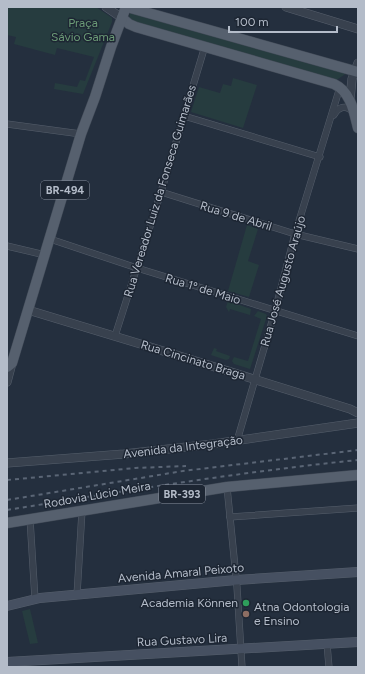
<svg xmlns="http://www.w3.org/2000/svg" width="365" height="674" font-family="Figtree,sans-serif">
<rect width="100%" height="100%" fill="#242f3e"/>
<g fill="#263c3f">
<path d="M7,7H96L112,18V22L83,94L54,89L55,83L77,87L80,80L85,81L94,57L57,48L55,55L14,44L16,37L7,35Z"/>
<path d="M130,12L347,73L335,81L132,22L129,18Z"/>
<path d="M233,78L257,85L243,128L191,112L199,87L220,93L223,84L231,86Z"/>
<path d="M247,225L258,229L248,261L259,265L249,297L228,291Z"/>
<path d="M228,301L251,309L250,315L230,309L229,312L226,307Z"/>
<path d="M258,311L266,314L267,316L250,369L234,364L232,361L234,357L248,361L261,319L254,316Z"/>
<path d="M214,348L217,349L216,351L230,356L229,359L226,360L211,355Z"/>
<path d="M30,609L38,643L30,644L22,611Z"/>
</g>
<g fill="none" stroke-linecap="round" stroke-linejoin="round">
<g stroke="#565f6c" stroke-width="7">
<g id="minor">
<path d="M334,115C338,107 346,104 353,112"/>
<path d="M184,116L320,157"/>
<path d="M7,124L81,134"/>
<path d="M161,192L295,234L358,249"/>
<path d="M50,239L137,268L358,336"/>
<path d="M7,246L45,255"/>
<path d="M115,336L161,192L205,46"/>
<path d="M237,441L275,311L295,234L340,87"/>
<path d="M227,487L237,587L242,667"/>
<path d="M230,517L358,508"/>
<path d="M30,519L35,599"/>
<path d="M77,595L82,511"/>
<path d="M327,644L329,667"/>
</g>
</g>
<g stroke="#565f6c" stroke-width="9">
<g id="tertiary">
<path d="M106,7L122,18"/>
<path d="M286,7L358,29"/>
<path d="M350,99L352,79L358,63"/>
<path d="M28,310L147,346L350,409L358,413"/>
<path d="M7,382L12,363"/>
<path d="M7,463L124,454L213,444L358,423"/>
</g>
</g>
<g stroke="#565f6c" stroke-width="10">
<g id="secondary">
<path d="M7,606L40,598L236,580L358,572"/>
<path d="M7,662L358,642"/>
</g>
</g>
<g stroke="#414a57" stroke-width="11">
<g id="primary">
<path d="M127,7L358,72"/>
<path d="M122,18L129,24L136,27L334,84C351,92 354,112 358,128"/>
<path d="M7,367L12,363L81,134L95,97L111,47L126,7"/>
<path d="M7,523L227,487L358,475"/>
</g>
</g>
<use href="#minor" stroke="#38414e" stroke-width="6"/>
<use href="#tertiary" stroke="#38414e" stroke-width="8"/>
<use href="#secondary" stroke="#465061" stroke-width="9"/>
<use href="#primary" stroke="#56606e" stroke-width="10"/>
<g stroke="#5a6575" stroke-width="2" stroke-dasharray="4 4" stroke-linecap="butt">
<path d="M7,480L135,468L186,466"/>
<path d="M7,500L183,471L358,450"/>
<path d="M7,510C124,491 240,472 358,460"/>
</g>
</g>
<circle fill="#2e9e5b" stroke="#1d2633" stroke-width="1.5" cx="246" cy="603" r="4"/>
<circle fill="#8d6e63" stroke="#1d2633" stroke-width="1.5" cx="246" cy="614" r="4"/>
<g text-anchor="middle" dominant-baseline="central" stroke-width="3" stroke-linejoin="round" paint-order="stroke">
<g fill="#1d2633" stroke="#878f9c" stroke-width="1">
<rect x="41" y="181" width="48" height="18" rx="3"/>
<rect x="159" y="485" width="46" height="18" rx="3"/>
</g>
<g font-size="11" font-weight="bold" fill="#b4bcc9">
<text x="65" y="190">BR-494</text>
<text x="182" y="494">BR-393</text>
</g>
<g font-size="12" fill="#6b9a76" stroke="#1d2633">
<text x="83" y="23">Praça<tspan x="83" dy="14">Sávio Gama</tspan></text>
</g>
<g font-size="12" fill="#b4bcc9" stroke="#1d2633">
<text transform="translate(160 191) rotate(-73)">Rua Vereador Luiz da Fonseca Guimarães</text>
<text transform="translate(236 216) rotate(17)">Rua 9 de Abril</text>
<text transform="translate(283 281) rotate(-74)">Rua José Augusto Araújo</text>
<text transform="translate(203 289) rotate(17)">Rua 1º de Maio</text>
<text transform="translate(193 360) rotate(17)">Rua Cincinato Braga</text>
<text transform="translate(183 447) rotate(-7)">Avenida da Integração</text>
<text transform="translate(97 495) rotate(-10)">Rodovia Lúcio Meira</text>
<text transform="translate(181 573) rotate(-5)">Avenida Amaral Peixoto</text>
<text transform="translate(182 640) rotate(-3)">Rua Gustavo Lira</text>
</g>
<g font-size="12" fill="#b4bcc9" stroke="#1d2633" text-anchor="end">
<text x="238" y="603">Academia Können</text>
<text x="254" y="607" text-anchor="start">Atna Odontologia<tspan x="254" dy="14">e Ensino</tspan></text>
</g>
</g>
<rect width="365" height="674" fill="none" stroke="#b4bcc9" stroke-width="16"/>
<path d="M229 26v6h108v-6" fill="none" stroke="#b4bcc9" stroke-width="2"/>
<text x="235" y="26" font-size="12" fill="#b4bcc9" stroke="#1d2633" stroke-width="3" paint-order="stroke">100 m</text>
</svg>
